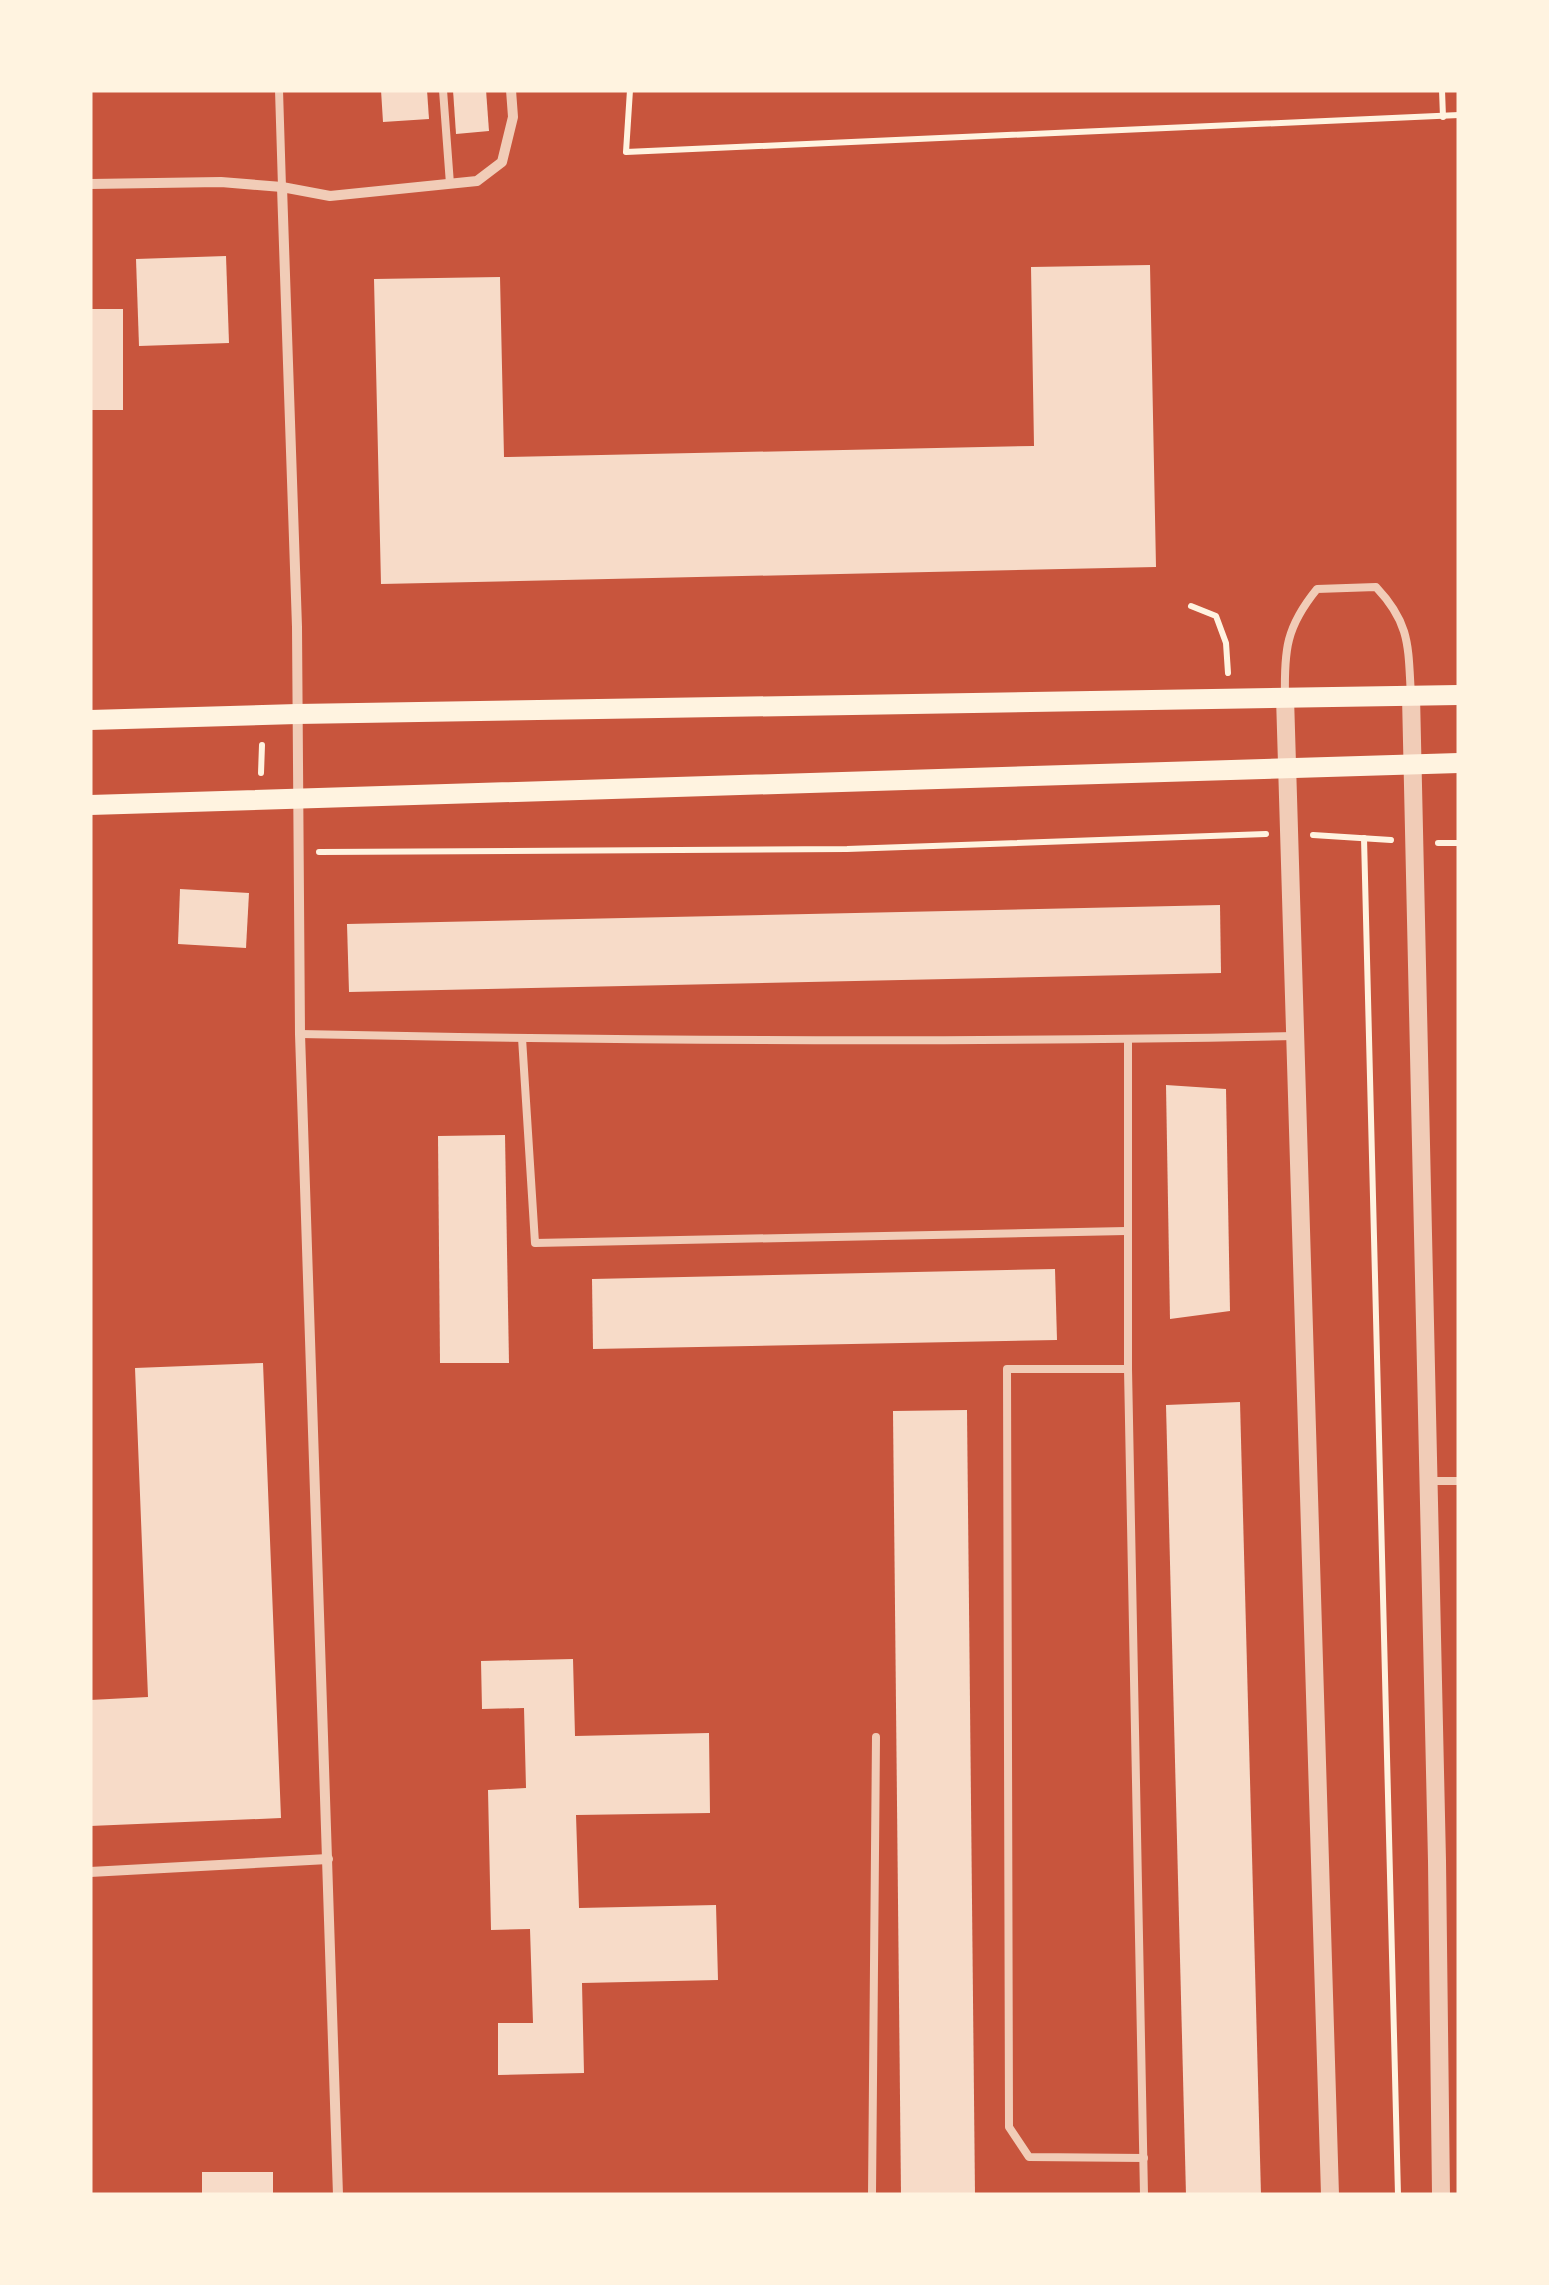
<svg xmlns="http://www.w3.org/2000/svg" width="1549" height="2285" font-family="Rubik,sans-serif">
<rect width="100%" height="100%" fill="#c8553d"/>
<g fill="#f7dbc8">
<path d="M381,90H427L429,119L383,122Z"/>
<path d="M453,90H486L489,131L456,134Z"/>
<path d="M226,256L229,343L139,346L136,259Z"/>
<path d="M1150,265L1156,567L381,584L374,279L500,277L504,457L1034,446L1031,267Z"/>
<rect x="90" y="309" width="33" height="101"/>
<path d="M180,889L249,893L246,948L178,944Z"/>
<path d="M1220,905L1221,973L349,992L347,924Z"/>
<path d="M1166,1085L1226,1089L1230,1311L1170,1319Z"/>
<path d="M505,1135L509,1363H440L438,1136Z"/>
<path d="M1055,1269L1057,1340L593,1349L592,1279Z"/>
<path d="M263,1363L281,1818L90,1826V1700L148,1697L135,1368Z"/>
<path d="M1240,1402L1261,2195H1186L1166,1405Z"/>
<path d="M967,1410L975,2195H901L893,1411Z"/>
<path d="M573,1659L575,1736L709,1733L710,1813L576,1815L579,1908L716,1905L718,1980L582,1983L584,2073L498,2075V2023H533L530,1929L491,1930L488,1790L526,1788L524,1708L482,1709L481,1661Z"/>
<rect x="202" y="2172" width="71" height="23"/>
</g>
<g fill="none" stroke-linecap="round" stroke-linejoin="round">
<g stroke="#fff3e0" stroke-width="6">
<path d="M630,90L626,152L1459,115"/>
<path d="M1442,90L1443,117"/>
<path d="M1191,606L1216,616L1226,643L1228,673"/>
<path d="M261,773L262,745"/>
<path d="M1313,835L1391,840"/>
<path d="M1364,838L1398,2195"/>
<path d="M1438,843H1459"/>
<path d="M319,852L847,849L1266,834"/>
</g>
<g stroke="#f1ccb7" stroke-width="8">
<path d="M279,90L282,187"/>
<path d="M443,90L450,184"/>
<path d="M1285,697C1284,650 1286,627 1317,589L1376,587C1411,624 1408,647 1411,696"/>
<path d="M300,1034C631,1041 963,1043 1295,1036"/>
<path d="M522,1038L535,1243L1126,1231"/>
<path d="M1128,1040V1369L1144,2195"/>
<path d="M1128,1369H1007L1009,2127L1029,2157L1144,2158"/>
<path d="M1429,1481H1459"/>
<path d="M872,2195L876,1737"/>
</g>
<g stroke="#f1ccb7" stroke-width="10">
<path d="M90,184L221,182L282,187"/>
<path d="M90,1872L328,1859"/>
<path d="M338,2195L300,1034L297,627L282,187L330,196L477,181L502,162L513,117L511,90"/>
</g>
<g stroke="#f1ccb7" stroke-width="18">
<path d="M1411,696L1437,1861L1441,2195"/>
<path d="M1285,697L1330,2195"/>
</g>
<g stroke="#fff3e0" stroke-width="20">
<path d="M90,720L297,714L1459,695"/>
<path d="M90,805L1459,763"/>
</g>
</g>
<rect width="1549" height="2285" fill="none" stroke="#fff3e0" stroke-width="185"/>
</svg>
